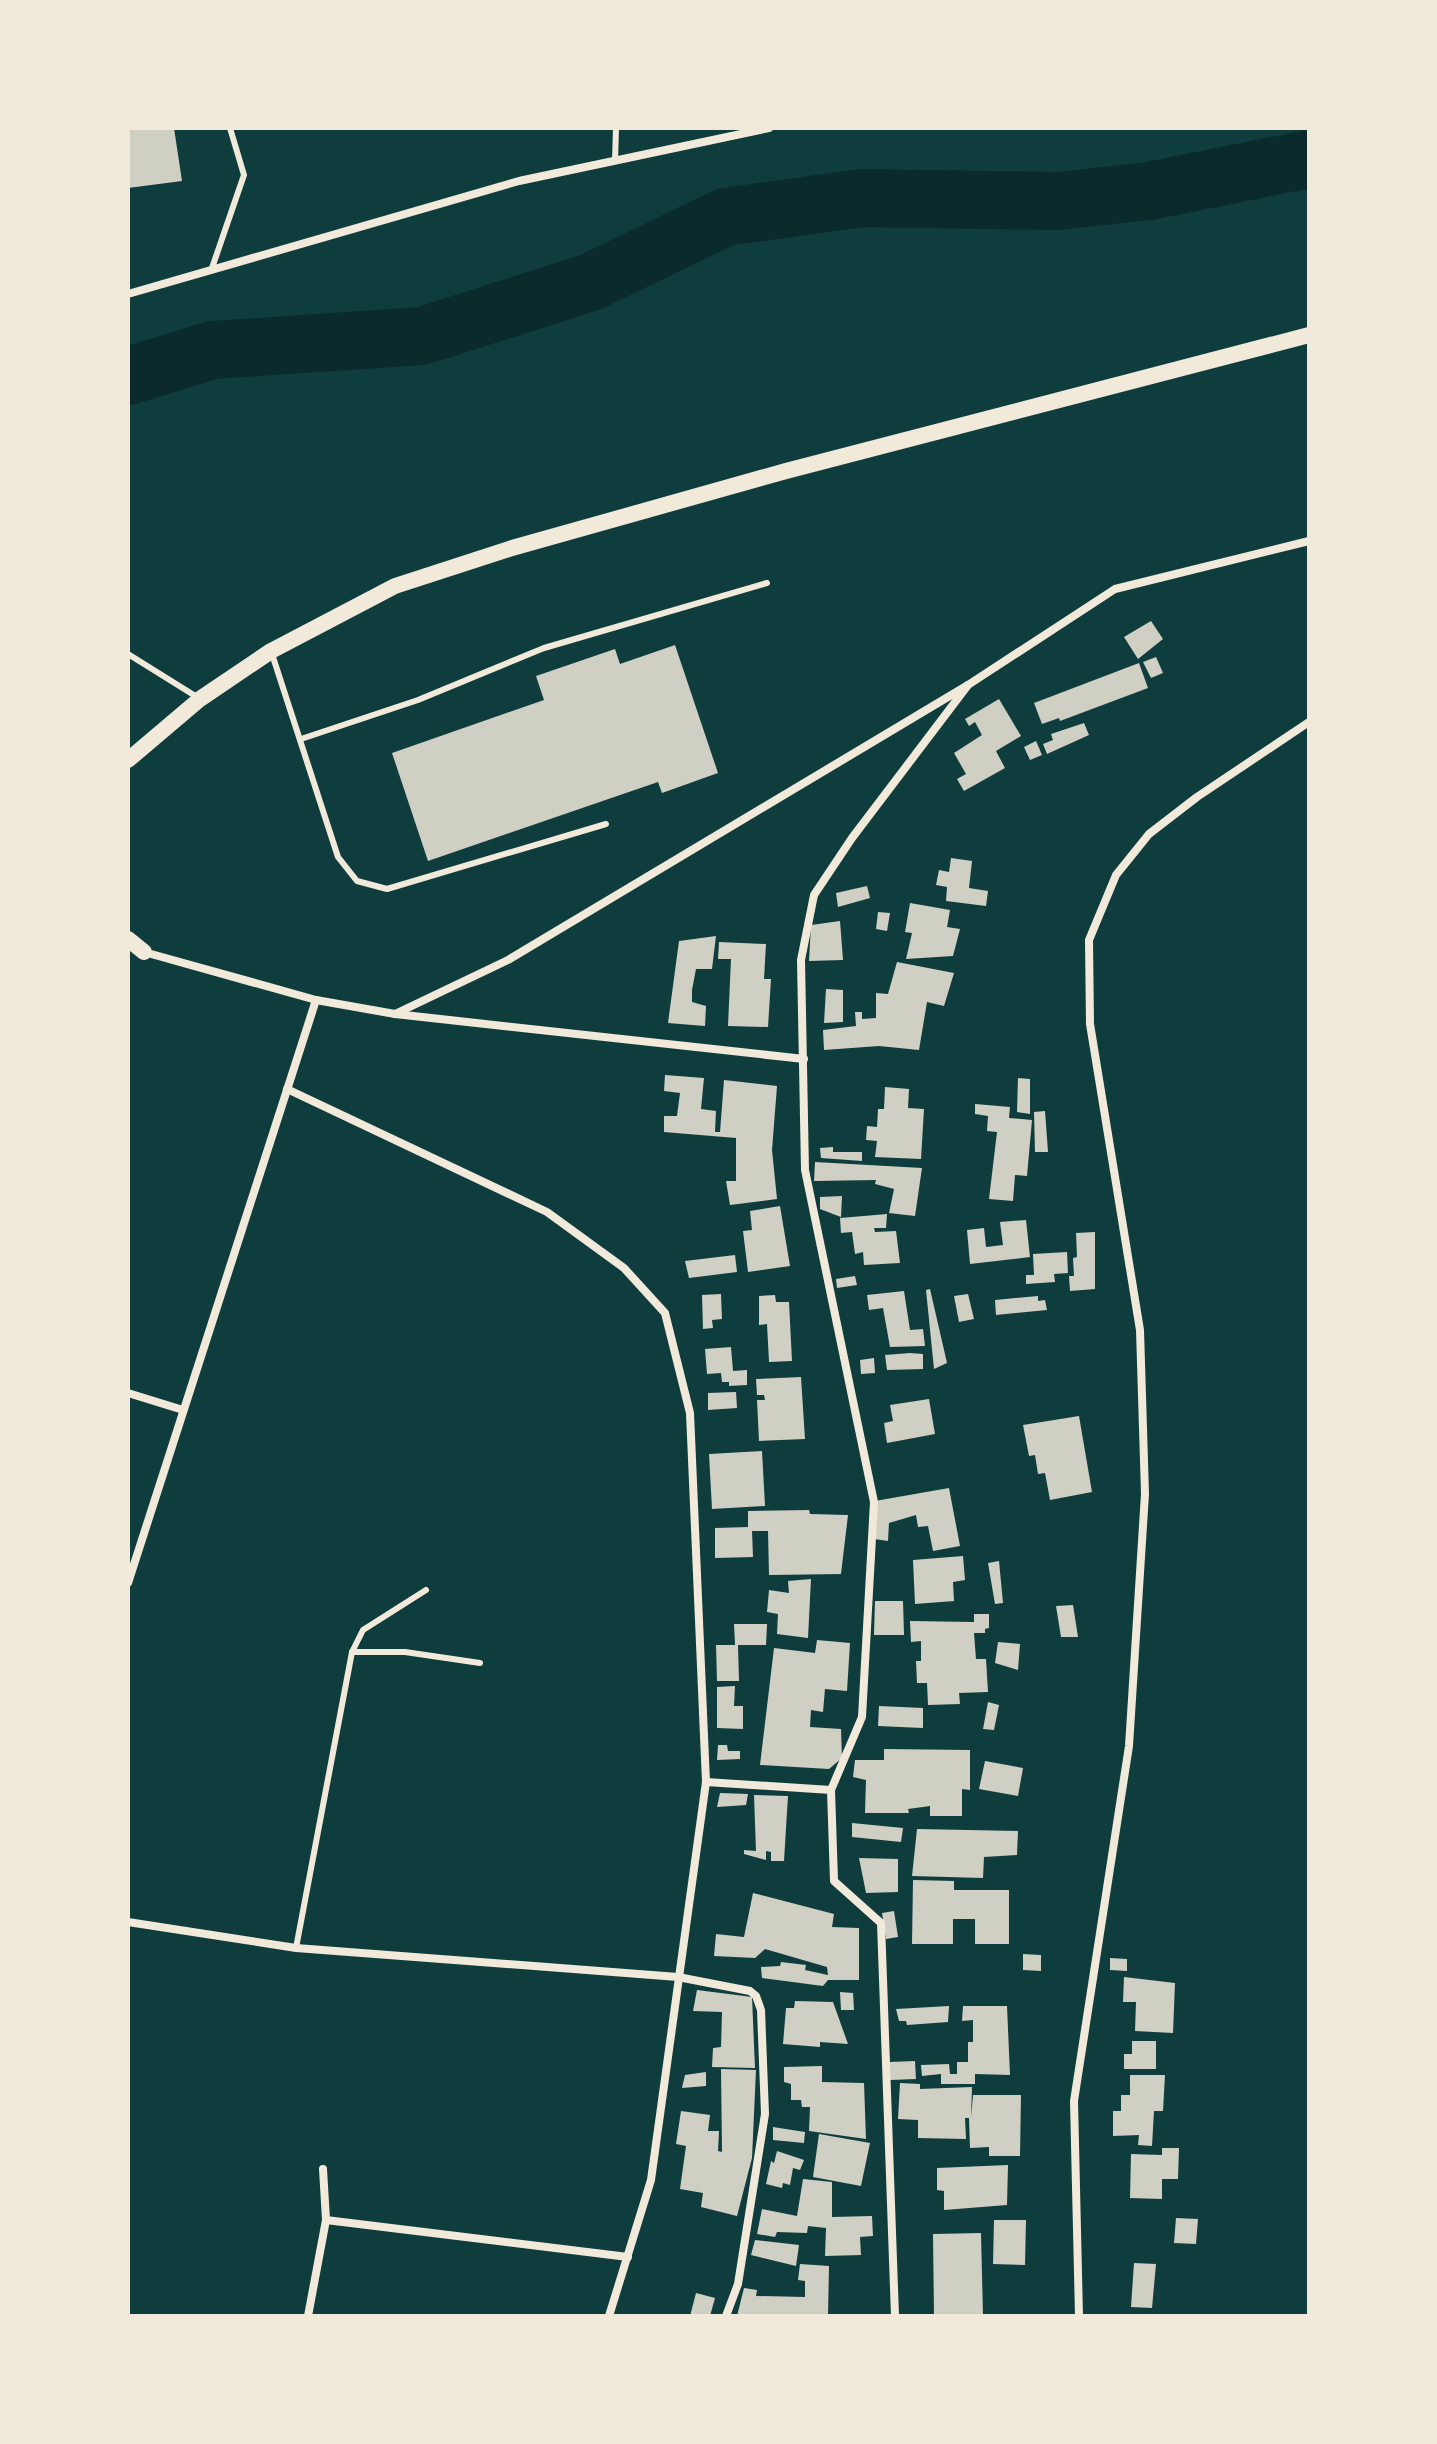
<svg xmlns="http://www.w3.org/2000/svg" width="1437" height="2444" font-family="Merriweather,serif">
<rect width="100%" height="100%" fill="#0f3d3e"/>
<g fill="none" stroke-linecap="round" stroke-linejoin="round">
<path stroke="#0a2a2b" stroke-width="58" d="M128,376L213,350L422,336L591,282L725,217L862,198L1058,201L1149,191L1309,159"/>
</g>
<g fill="#cfcfc3">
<path d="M128,128H174L182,181L128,188Z"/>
<path d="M1151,621L1163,639L1138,659L1124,637Z"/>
<path d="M675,645L718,773L662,793L658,782L428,861L392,753L544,700L536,676L615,649L620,664Z"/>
<path d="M1156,657L1163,673L1151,678L1143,662Z"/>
<path d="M1139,663L1148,688L1060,721L1059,718L1042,724L1034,703Z"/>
<path d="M999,699L1021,736L996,751L1005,768L964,791L957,779L966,774L954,753L982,735L975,722L969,726L965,719Z"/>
<path d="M1084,723L1089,735L1047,754L1043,744L1053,740L1051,734Z"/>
<path d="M1036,741L1042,755L1030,760L1024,747Z"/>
<path d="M951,858L972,861L969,888L988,891L986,906L946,901L947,887L936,885L939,870L949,872Z"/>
<path d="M867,886L870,898L838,907L836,893Z"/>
<path d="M910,903L950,910L947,927L960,929L953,956L906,959L912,933L905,932Z"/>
<path d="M878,912L890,913L887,931L876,929Z"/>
<path d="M840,921L843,960L809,961L811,925Z"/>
<path d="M716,936L712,969H696L692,990V1002L706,1006L705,1026L668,1023L679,941Z"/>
<path d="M719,942L766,944L764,979H771L768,1027L728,1026L731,959H718Z"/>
<path d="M897,962L954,973L944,1006L927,1002L919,1050L879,1046L824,1050L823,1030L856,1026L855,1012H862V1019L876,1018V993L888,994Z"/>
<path d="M826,989L843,990V1022L824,1023Z"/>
<path d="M665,1075L704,1078L701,1109L716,1111L715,1132H720L724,1080L777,1086L772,1150L777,1199L730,1205L726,1181H736V1138L664,1132V1116H677L680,1093L664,1091Z"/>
<path d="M1018,1078L1030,1079V1114L1017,1112Z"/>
<path d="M885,1087L909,1089L908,1108L924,1109L921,1159L875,1157L877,1141L866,1140L867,1126L877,1127L878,1109H884Z"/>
<path d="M975,1104L1010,1107L1009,1118L1032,1120L1027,1176L1015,1175L1013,1201L989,1199L997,1132L987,1131L988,1116L975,1114Z"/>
<path d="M1045,1111L1048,1152H1035L1034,1112Z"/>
<path d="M833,1147V1152H862V1161L821,1158L820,1148Z"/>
<path d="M815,1162L922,1168L915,1216L889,1213L894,1189L875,1184L876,1180L814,1181Z"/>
<path d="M842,1196L841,1217L820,1209V1197Z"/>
<path d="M780,1206L790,1266L748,1272L743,1231L752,1230L750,1211Z"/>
<path d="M887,1214L886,1228H874L875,1232L896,1231L900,1263L864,1265L863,1252L855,1254L852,1232L841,1233L840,1218Z"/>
<path d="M1026,1220L1030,1257L970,1264L967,1230L984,1228L986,1247L1003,1245L1000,1222Z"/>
<path d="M1095,1232V1289L1070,1291L1069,1276H1074L1073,1258L1077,1257L1076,1233Z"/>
<path d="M1067,1252L1068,1273L1054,1274L1055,1282L1026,1284V1275H1034L1033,1254Z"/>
<path d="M735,1255L737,1272L689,1278L685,1261Z"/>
<path d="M855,1276L857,1285L837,1288L836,1279Z"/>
<path d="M930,1289L947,1363L934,1369L926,1290Z"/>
<path d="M904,1291L910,1330L923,1329L925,1346L890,1347L883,1308L869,1310L867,1295Z"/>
<path d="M721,1294L722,1319L712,1320L713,1328L703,1329L702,1295Z"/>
<path d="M968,1294L974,1319L959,1322L954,1296Z"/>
<path d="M775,1295L776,1302H789L792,1361L769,1362L767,1324L759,1325V1296Z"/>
<path d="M1038,1296V1301L1045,1300L1047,1310L996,1315L995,1300Z"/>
<path d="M731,1347L733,1371L747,1370V1385L729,1386V1382H722L721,1373L707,1374L705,1349Z"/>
<path d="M910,1353L923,1354V1369L887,1370L885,1355Z"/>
<path d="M874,1358L875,1373L861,1374L860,1360Z"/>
<path d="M801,1377L805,1439L759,1441L757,1400H765L764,1395H757L756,1379Z"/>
<path d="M736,1392L737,1408L708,1410V1393Z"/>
<path d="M929,1399L935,1434L887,1443L884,1423L893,1421L890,1405Z"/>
<path d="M1079,1416L1092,1492L1050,1500L1045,1473L1038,1474L1035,1455L1029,1456L1023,1425Z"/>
<path d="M762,1451L765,1506L712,1509L709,1454Z"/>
<path d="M949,1488L960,1546L933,1551L928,1526L918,1527L916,1515L889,1523L888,1541L874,1539L875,1501Z"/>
<path d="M809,1510L810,1514L848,1515L841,1574L769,1575L768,1531H752L753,1557L715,1558V1528L748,1527V1511Z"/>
<path d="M963,1556L965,1580L953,1582L954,1601L915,1604L913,1560Z"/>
<path d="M999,1561L1003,1603L995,1604L988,1563Z"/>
<path d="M811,1579L808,1638L777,1634L778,1614L767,1612L769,1590L789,1593L788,1581Z"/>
<path d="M875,1601H903L904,1635H874Z"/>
<path d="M1073,1605L1078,1637H1061L1056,1606Z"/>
<path d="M974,1614H989V1628L985,1629V1633H974L976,1659H986L988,1692L959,1693L960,1704L928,1705L927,1683H917L916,1661H921V1641L911,1642L910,1621L974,1622Z"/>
<path d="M734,1624H767L766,1645H738L739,1681H717L716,1645H735Z"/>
<path d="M817,1640L850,1643L847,1691L825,1689L823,1712L811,1710L810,1727L841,1729L842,1758L829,1769L760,1765L774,1648L815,1653Z"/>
<path d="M998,1642L1020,1644L1018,1670L995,1663Z"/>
<path d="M735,1686L734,1706H743V1729L717,1728V1687Z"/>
<path d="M988,1702L999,1705L994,1730L983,1729Z"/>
<path d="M879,1706L923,1708V1728L878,1726Z"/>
<path d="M718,1745H727L728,1751H740V1759L717,1760Z"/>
<path d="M884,1749L970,1750V1790L962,1789V1816H930V1806L908,1809L909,1813H865L866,1780L853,1777L855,1760H884Z"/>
<path d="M985,1761L1023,1768L1018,1796L979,1789Z"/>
<path d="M720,1793L748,1794L746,1805L717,1807Z"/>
<path d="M754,1795L788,1796L784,1861H771V1852L766,1851V1860L744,1854V1850L756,1851Z"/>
<path d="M852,1823L903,1828L901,1842L852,1837Z"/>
<path d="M917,1829L1018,1831L1017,1855L984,1857L983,1878L912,1876Z"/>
<path d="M859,1858L898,1859V1892L866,1893Z"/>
<path d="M913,1880L954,1881V1890H1009V1944H975V1919H953V1944H912Z"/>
<path d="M753,1893L834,1914L832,1927L859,1928V1980H828L823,1986L762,1978L761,1967L780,1966L781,1962L806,1965L805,1970L828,1975L827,1967L765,1949L755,1958L714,1956L716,1934L744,1937Z"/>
<path d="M894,1911L898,1937L886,1939L882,1913Z"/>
<path d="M1023,1954L1041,1955V1971L1023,1970Z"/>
<path d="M1110,1958L1127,1959V1971L1110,1970Z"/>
<path d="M1124,1977L1175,1983L1173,2033L1135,2031L1136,2002H1123Z"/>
<path d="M697,1990L752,1997L755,2068L712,2067L713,2048L721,2047L722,2012L693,2011Z"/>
<path d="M840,1992L853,1993L854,2010H841Z"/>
<path d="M795,2001L833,2002L848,2044L820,2042V2047L783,2044L786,2008H794Z"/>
<path d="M949,2006L948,2022L907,2025L906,2021H899L896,2009Z"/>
<path d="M963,2006H1007L1010,2075L975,2074V2084H941V2074L922,2076L921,2065L949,2064L950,2074H957V2062H968V2042H973V2020L962,2021Z"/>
<path d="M1132,2041H1156V2069H1124V2054H1132Z"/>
<path d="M915,2061L916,2079L890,2080L889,2062Z"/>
<path d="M822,2066V2082L864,2083L866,2139L809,2131L810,2107H802L801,2100H791V2084L784,2082V2067Z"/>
<path d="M721,2069L756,2070L752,2158L737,2216L701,2207L703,2193L680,2189L686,2146L676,2144L681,2111L710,2115L708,2131H719L718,2151L722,2152Z"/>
<path d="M706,2072V2086L682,2088L685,2075Z"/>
<path d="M1130,2075H1165L1163,2111H1154L1152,2146L1138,2145L1139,2135L1113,2136V2111H1121V2095H1130Z"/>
<path d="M900,2083L920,2084V2089L972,2087L971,2118L973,2095H1021L1020,2156H989V2147L970,2148L969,2118H965L966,2139L918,2138V2120L898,2119Z"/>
<path d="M773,2127L805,2132L804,2143L773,2140Z"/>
<path d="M819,2134L870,2143L861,2186L813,2177Z"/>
<path d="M1162,2148H1179L1178,2179H1162V2199L1130,2198L1131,2154L1162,2155Z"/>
<path d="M777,2151L804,2160L800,2170L793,2168L790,2185L783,2183L782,2188L766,2184L771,2161L774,2163Z"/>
<path d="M1008,2165L1007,2205L944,2210V2191L937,2190V2168Z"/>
<path d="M803,2179L832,2182V2217L872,2216L873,2236L860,2237L861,2255L825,2256L826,2228L808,2226L807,2233L777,2232L775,2237L757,2234L762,2209L797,2216Z"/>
<path d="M1176,2218L1198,2219L1196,2244L1174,2243Z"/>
<path d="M994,2220H1026L1025,2265L993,2264Z"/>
<path d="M981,2233L983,2316H934L933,2234Z"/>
<path d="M755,2240L799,2245L796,2266L751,2255Z"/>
<path d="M1134,2263L1156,2264L1152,2308L1131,2307Z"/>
<path d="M800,2264L829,2266L828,2316H737L744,2288L757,2290L756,2296L805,2297V2281L798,2280Z"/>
<path d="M696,2293L715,2298L710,2316H690Z"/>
</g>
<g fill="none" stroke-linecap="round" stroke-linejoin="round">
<g stroke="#f1e9da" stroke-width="6">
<path d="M615,161L616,128"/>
<path d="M212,268L244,175L230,128"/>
<path d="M128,654L197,697"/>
<path d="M272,654L338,857L357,881L387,889L606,824"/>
<path d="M301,739L418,700L544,648L767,583"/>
<path d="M352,1652H405L480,1663"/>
<path d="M296,1948L352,1652L363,1630L426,1590"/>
</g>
<g stroke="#f1e9da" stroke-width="8">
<path d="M128,294L519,181L769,128"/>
<path d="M144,952L316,1000L395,1014L804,1059"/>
<path d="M395,1014L508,960L968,685L1115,589L1309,541"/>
<path d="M287,1089L547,1212L624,1268L665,1313L690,1413L706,1782L651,2180L609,2316"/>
<path d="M128,1393L183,1410"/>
<path d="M128,1583L316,1000"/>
<path d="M706,1782L831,1790"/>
<path d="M128,1922L296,1948L678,1977L750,1991L756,1996L761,2010L765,2114L738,2284L726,2316"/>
<path d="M326,2220L628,2257"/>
<path d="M308,2316L326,2220L323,2169"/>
<path d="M895,2316L881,1923L834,1881L831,1790L862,1717L874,1502L805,1170L801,960L814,895L852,838L968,685"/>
<path d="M1079,2316L1074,2101L1129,1746L1145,1494L1140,1330L1090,1024L1089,940L1116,875L1149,834L1197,797L1309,722"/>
</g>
<g stroke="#f1e9da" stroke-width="16">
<path d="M128,760L200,699L271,651L395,586L512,548L786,471L1309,335"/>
<path d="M128,939L144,952"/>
</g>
</g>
<rect width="1437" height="2444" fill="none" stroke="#f1e9da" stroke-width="260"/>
</svg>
